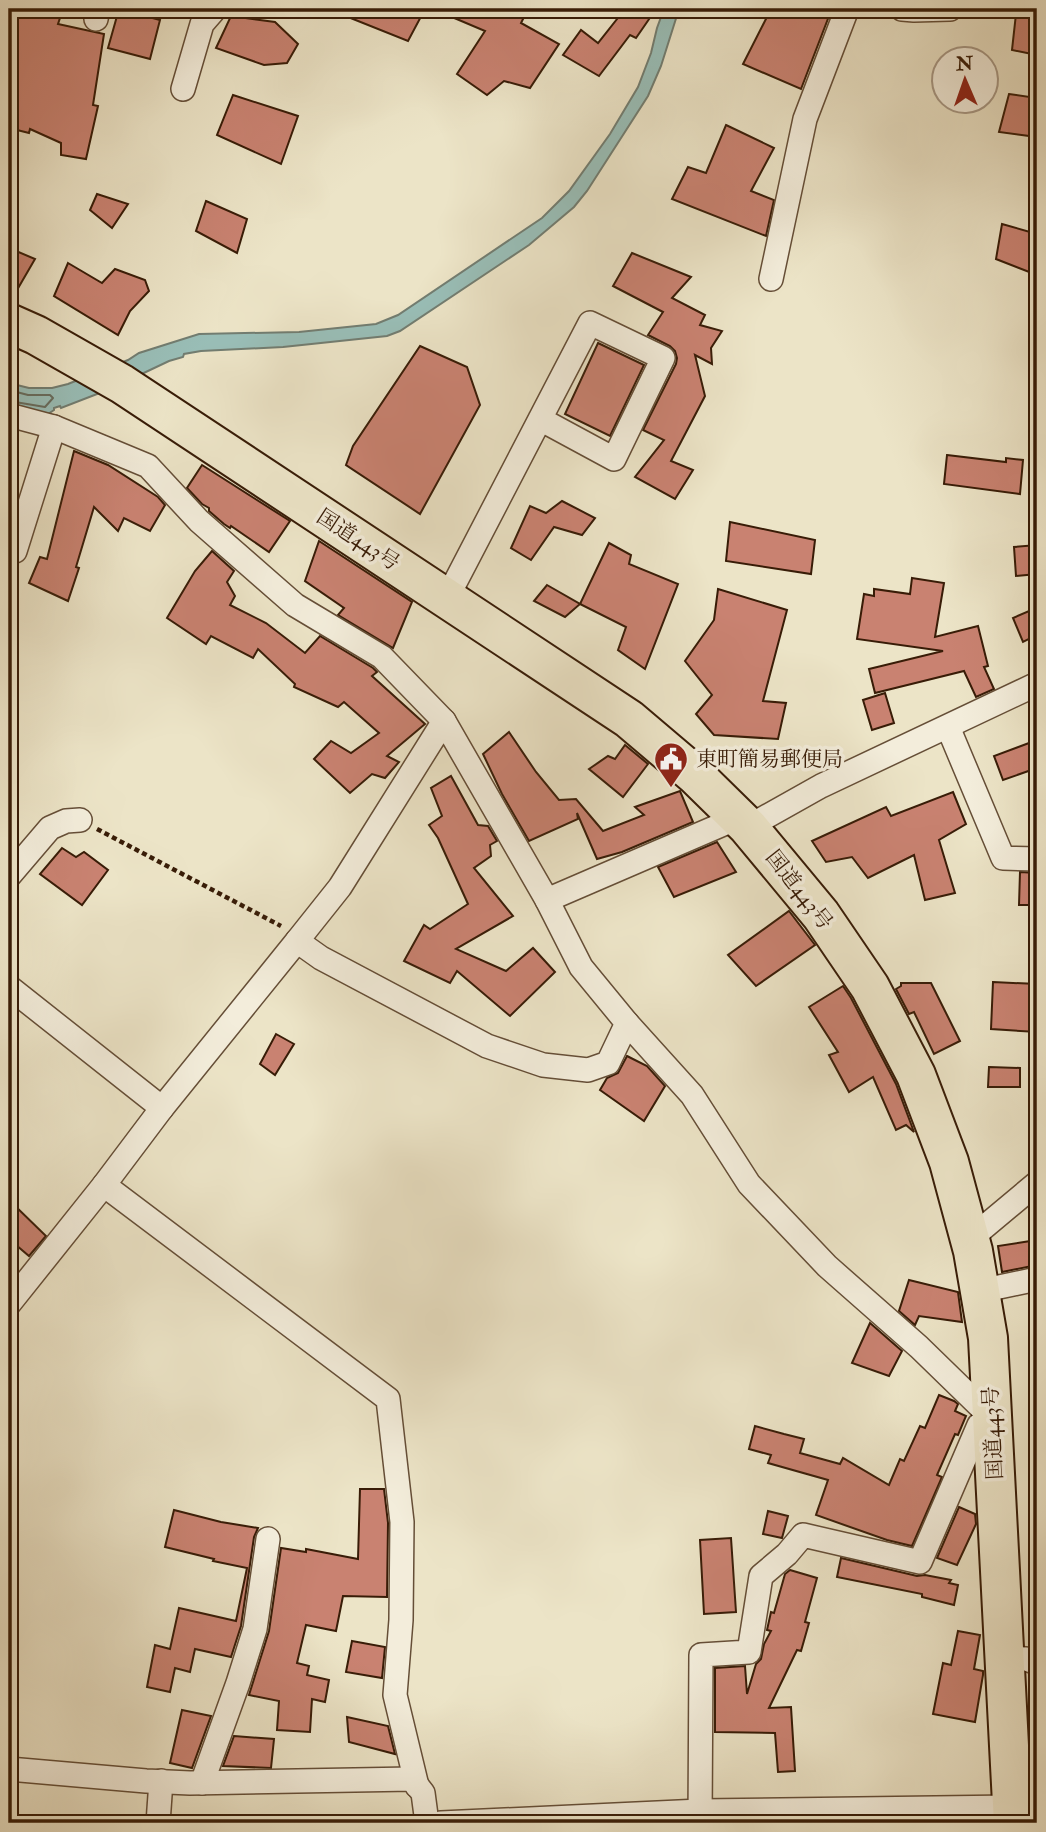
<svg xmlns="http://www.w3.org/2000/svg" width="1046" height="1832" font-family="'IM FELL Double Pica','Noto Serif JP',serif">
<rect width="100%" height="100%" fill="#ece4c7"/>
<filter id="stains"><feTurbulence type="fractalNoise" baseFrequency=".00286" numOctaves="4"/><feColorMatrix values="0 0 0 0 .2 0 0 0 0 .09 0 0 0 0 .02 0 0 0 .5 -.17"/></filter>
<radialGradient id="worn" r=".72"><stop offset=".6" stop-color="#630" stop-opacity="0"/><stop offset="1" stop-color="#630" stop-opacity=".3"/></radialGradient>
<path fill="#99beb7" stroke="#727d71" stroke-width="2" d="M664,9H679L661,66L648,96L587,191L574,207L529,245L400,331L387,336L283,347L201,351L184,354L183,357L169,361L110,389L61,408L60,406L54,408V410L48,414L9,408V383L29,388H52L68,384L128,360L139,353L199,334L299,332L376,324L398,315L542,218L569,191L610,134L638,87L651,53L657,28Z"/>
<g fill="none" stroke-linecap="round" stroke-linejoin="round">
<path stroke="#686d5f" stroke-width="2" d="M9,390L28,395H50L53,398L45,407L9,401"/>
</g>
<g fill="#c98271" stroke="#381c07" stroke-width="2">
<path d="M14,9H63L58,24L104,34L93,105L98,106L86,159L61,155V143L30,129L29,133L9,128V31L11,32Z"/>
<path d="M119,9L160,20L150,59L108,48Z"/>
<path d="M328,9H425L408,41Z"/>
<path d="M433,9H528L521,23L559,44L530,88L504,81L487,95L457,74L485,31Z"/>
<path d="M625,9H656L636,38L630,35L599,76L563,55L581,30L598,43Z"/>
<path d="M771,9H813L829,16L801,89L743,64Z"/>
<path d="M1016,14L1037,18V55L1012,50Z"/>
<path d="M231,16L275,22L298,44L287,63L264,65L216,48Z"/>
<path d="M1009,94L1037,98V137L999,132Z"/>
<path d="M233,95L298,116L281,164L217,135Z"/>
<path d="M726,125L774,148L751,191L774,200L766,236L672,199L688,167L706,173Z"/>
<path d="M97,194L128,204L112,228L90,210Z"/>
<path d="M206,201L247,219L237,253L196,231Z"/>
<path d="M1002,224L1037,234V275L996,259Z"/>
<path d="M9,248L35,259L10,302L9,301Z"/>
<path d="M632,253L691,277L672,298L705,315L700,325L722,331L711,348L712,364L695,355L705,396L671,461L693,470L675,499L635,477L664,440L643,430L676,364L677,358L675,351L670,346L648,335L663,312L613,286Z"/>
<path d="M68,263L102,283L115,269L145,280L149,291L130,311L118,335L54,296Z"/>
<path d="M598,343L644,365L610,436L565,414Z"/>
<path d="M420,346L467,367L480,405L420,514L346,465L353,446Z"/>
<path d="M74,451L108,465L158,497L165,505L150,531L124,518L118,531L94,507L76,567L79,568L68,601L29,583L40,557L47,559Z"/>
<path d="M947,455L1006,462V458L1023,460L1020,494L944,484Z"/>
<path d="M202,465L290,521L269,552L231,526L230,528L224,524L209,511V508L202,504L187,488Z"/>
<path d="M562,501L595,518L582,535L554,527L531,560L511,548L530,506L546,513Z"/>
<path d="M730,522L815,540L811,574L726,561Z"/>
<path d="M319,541L412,602L393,648L338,615L344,608L305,581Z"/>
<path d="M609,543L631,555L629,564L678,584L645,669L618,650L626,627L580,604Z"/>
<path d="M1037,545V574L1016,576L1014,547Z"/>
<path d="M212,551L234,571L227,582L235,596L230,605L266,623L305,653L320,636L373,668L377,672L372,676L425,724L387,756L399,762L385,778L372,774L350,793L314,759L331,741L351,753L379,733L344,702L338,707L294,687L295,684L258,649L253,658L211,636L206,644L167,618L195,571Z"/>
<path d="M912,578L944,583L935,637L978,626L988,666L984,667L994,689L976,697L964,671L875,693L869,669L943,651L857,639L864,594L874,596V589L910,594Z"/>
<path d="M547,585L580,604L565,617L534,601Z"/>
<path d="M718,589L787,610L763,701L786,703L778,739L714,735L696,714L712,695L685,661L714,620Z"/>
<path d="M1029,611L1037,629V635L1023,642L1013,618Z"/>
<path d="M885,693L894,723L872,730L863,700Z"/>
<path d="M509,732L536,772L559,800L576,799L603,831L644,815L635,807L680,791L693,822L622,852L597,859L577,813L578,819L529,841L502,794L483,754Z"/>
<path d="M1037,740V768L1003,780L994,756Z"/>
<path d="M625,745L648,764L623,797L589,769L608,756L615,759Z"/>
<path d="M451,776L478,825L488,826L497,841L490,845L491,856L474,868L513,916L456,949L506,971L533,948L555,972L510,1016L457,971L450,983L404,961L424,925L430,929L468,904L438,838L429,825L442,816L431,788Z"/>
<path d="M953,792L966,824L939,840L955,893L925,900L914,855L868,878L852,857L826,862L812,841L886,807L891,816Z"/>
<path d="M717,842L736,872L674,897L658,867Z"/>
<path d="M62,848L76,857L84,852L108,870L82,905L40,874Z"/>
<path d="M1020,872L1037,873V905H1019Z"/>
<path d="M789,911L815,945L756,986L728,955Z"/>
<path d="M993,982L1037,984V1032L991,1029Z"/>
<path d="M901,983H931L960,1041L934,1054L914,1012L909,1014L896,989L901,986Z"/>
<path d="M843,986L851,998L896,1084L914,1132L906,1125L896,1130L873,1077L849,1092L829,1055L838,1052L809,1007Z"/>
<path d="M276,1034L294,1044L275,1075L260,1064Z"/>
<path d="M627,1056L647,1066L665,1086L644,1121L600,1090L607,1078L618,1073Z"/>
<path d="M989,1067L1020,1068V1087H988Z"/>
<path d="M9,1200L46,1236L29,1256L9,1239Z"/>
<path d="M1037,1240V1265L1002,1272L998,1246Z"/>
<path d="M909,1280L958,1292L962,1322L919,1316L915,1325L899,1311Z"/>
<path d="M870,1323L902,1351L889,1376L852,1363Z"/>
<path d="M939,1395L954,1401L958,1404L955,1411L966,1416L958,1435L955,1434L937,1475L942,1477L912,1546L887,1540L816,1515L828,1480L768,1463L771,1455L749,1449L755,1426L784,1434L804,1439L800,1453L840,1464L843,1458L889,1485L900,1459L904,1461L920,1426L925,1428Z"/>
<path d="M360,1489H384L388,1523L387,1597L343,1596L336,1631L306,1625L297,1663L309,1666L307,1675L329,1680L325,1702L312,1699L310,1732L277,1730L279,1701L249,1695L269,1631L281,1548L306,1552V1549L358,1559Z"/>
<path d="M959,1507L975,1514L976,1524L957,1565L937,1558Z"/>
<path d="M174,1510L221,1522L258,1528L254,1537L241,1626L231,1657L195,1649L190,1672L175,1668L170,1692L147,1687L155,1645L170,1649L179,1608L236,1621L247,1568L213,1561L214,1559L165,1547Z"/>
<path d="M768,1511L788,1516L782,1538L763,1534Z"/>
<path d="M731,1538L736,1612L704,1614L700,1540Z"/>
<path d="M841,1558L917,1576L925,1575L951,1580L949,1583L958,1585L954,1605L922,1597V1594L837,1577Z"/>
<path d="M790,1570L817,1578L805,1622L809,1623L801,1651L797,1650L769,1708L791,1707L795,1771L778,1772L775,1733L715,1732V1668L745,1666L747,1694L756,1664L761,1659L764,1644L771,1631L767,1630L771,1612L774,1613L785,1574Z"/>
<path d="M958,1631L980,1635L974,1669L983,1671V1675L975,1722L933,1714L943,1663L951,1665Z"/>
<path d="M352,1641L385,1647L382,1678L346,1672Z"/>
<path d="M182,1710L211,1716L192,1768L170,1763Z"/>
<path d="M347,1717L388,1726L395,1754L349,1742Z"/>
<path d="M234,1736L274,1739L271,1768L223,1766Z"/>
</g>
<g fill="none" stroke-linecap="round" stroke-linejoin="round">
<g stroke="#654e37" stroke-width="26">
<g id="minor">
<path d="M902,9L914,10L950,9"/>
<path d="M96,19L98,9"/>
<path d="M183,89L202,24L215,9"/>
<path d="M771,279L805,119L847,9"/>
<path d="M9,415L54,427L15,551"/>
<path d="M54,427L148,466L199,521L295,605L382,657L444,721"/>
<path d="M447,598L590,323L663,358L614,459L540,419"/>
<path d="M948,727L1003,858L1037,859"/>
<path d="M9,876L50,828L66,821L80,820"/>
<path d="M297,941L340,887L444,721L547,900"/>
<path d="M9,987L162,1108"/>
<path d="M627,1023L692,1095L749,1184L827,1266L919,1347L993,1419L979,1425L920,1562L803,1535L787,1554L761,1576L749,1652L701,1655L700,1823"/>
<path d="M104,1185L388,1399L402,1522L401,1620L395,1695L417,1786"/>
<path d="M970,1239L1037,1183"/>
<path d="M980,1291L1037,1279"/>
<path d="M9,1304L104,1185L162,1108L297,941L321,958L487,1046L543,1065L588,1070L608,1063L627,1023L581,967L547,900L728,822L748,827L821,786L1037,684"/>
<path d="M1004,1658L1026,1659L1037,1663"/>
<path d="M9,1769L146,1781L190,1783L412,1779L423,1793L427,1823"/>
<path d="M202,1783L238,1683L255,1629L268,1539"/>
<path d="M158,1823L161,1781"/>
<path d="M441,1823L700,1811L1012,1807"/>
</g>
</g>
<g stroke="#381c07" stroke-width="42">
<path id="trunk" d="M9,323L36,335L122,384L629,719L695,775L748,827L821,915L870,987L916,1075L949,1162L973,1251L988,1338L1013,1823"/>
</g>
<path stroke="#381c07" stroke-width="4.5" stroke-dasharray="5 3.5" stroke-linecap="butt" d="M97,829L281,926"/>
<use href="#minor" stroke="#f3eddb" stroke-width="23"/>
<use href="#trunk" stroke="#ece4c7" stroke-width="38"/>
</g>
<defs>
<g id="civic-pin" transform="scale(1.75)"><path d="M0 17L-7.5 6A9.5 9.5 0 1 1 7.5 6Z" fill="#8f2418" stroke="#f3eddb"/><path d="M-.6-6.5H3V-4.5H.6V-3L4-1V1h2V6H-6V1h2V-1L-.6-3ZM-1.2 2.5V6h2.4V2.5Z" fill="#fff"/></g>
</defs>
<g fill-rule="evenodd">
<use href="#civic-pin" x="671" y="759"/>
</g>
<g text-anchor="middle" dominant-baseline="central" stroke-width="7" stroke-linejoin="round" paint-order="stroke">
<g font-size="21" fill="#381c07" stroke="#f3eddb">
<text transform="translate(358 540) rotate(33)">国道443号</text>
<text transform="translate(799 890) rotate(52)">国道443号</text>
<text transform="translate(993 1433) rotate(-93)">国道443号</text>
</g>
<g font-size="21" fill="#381c07" stroke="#f3eddb" text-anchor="start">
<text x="696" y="759">東町簡易郵便局</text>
</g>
</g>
<rect width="1046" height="1832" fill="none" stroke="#ece4c7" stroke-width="35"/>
<rect x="10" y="10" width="1025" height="1811" fill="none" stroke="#381c07" stroke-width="3.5"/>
<rect x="18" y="18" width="1011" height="1797" fill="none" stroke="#381c07" stroke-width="2"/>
<g transform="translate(965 80) rotate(358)"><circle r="33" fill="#f3eddb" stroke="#a89986" stroke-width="2"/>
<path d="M0-5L12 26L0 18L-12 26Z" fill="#8f2418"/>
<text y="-10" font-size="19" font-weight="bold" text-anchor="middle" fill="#381c07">N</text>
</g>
<rect width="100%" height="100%" filter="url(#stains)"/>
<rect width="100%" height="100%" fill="url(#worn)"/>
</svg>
